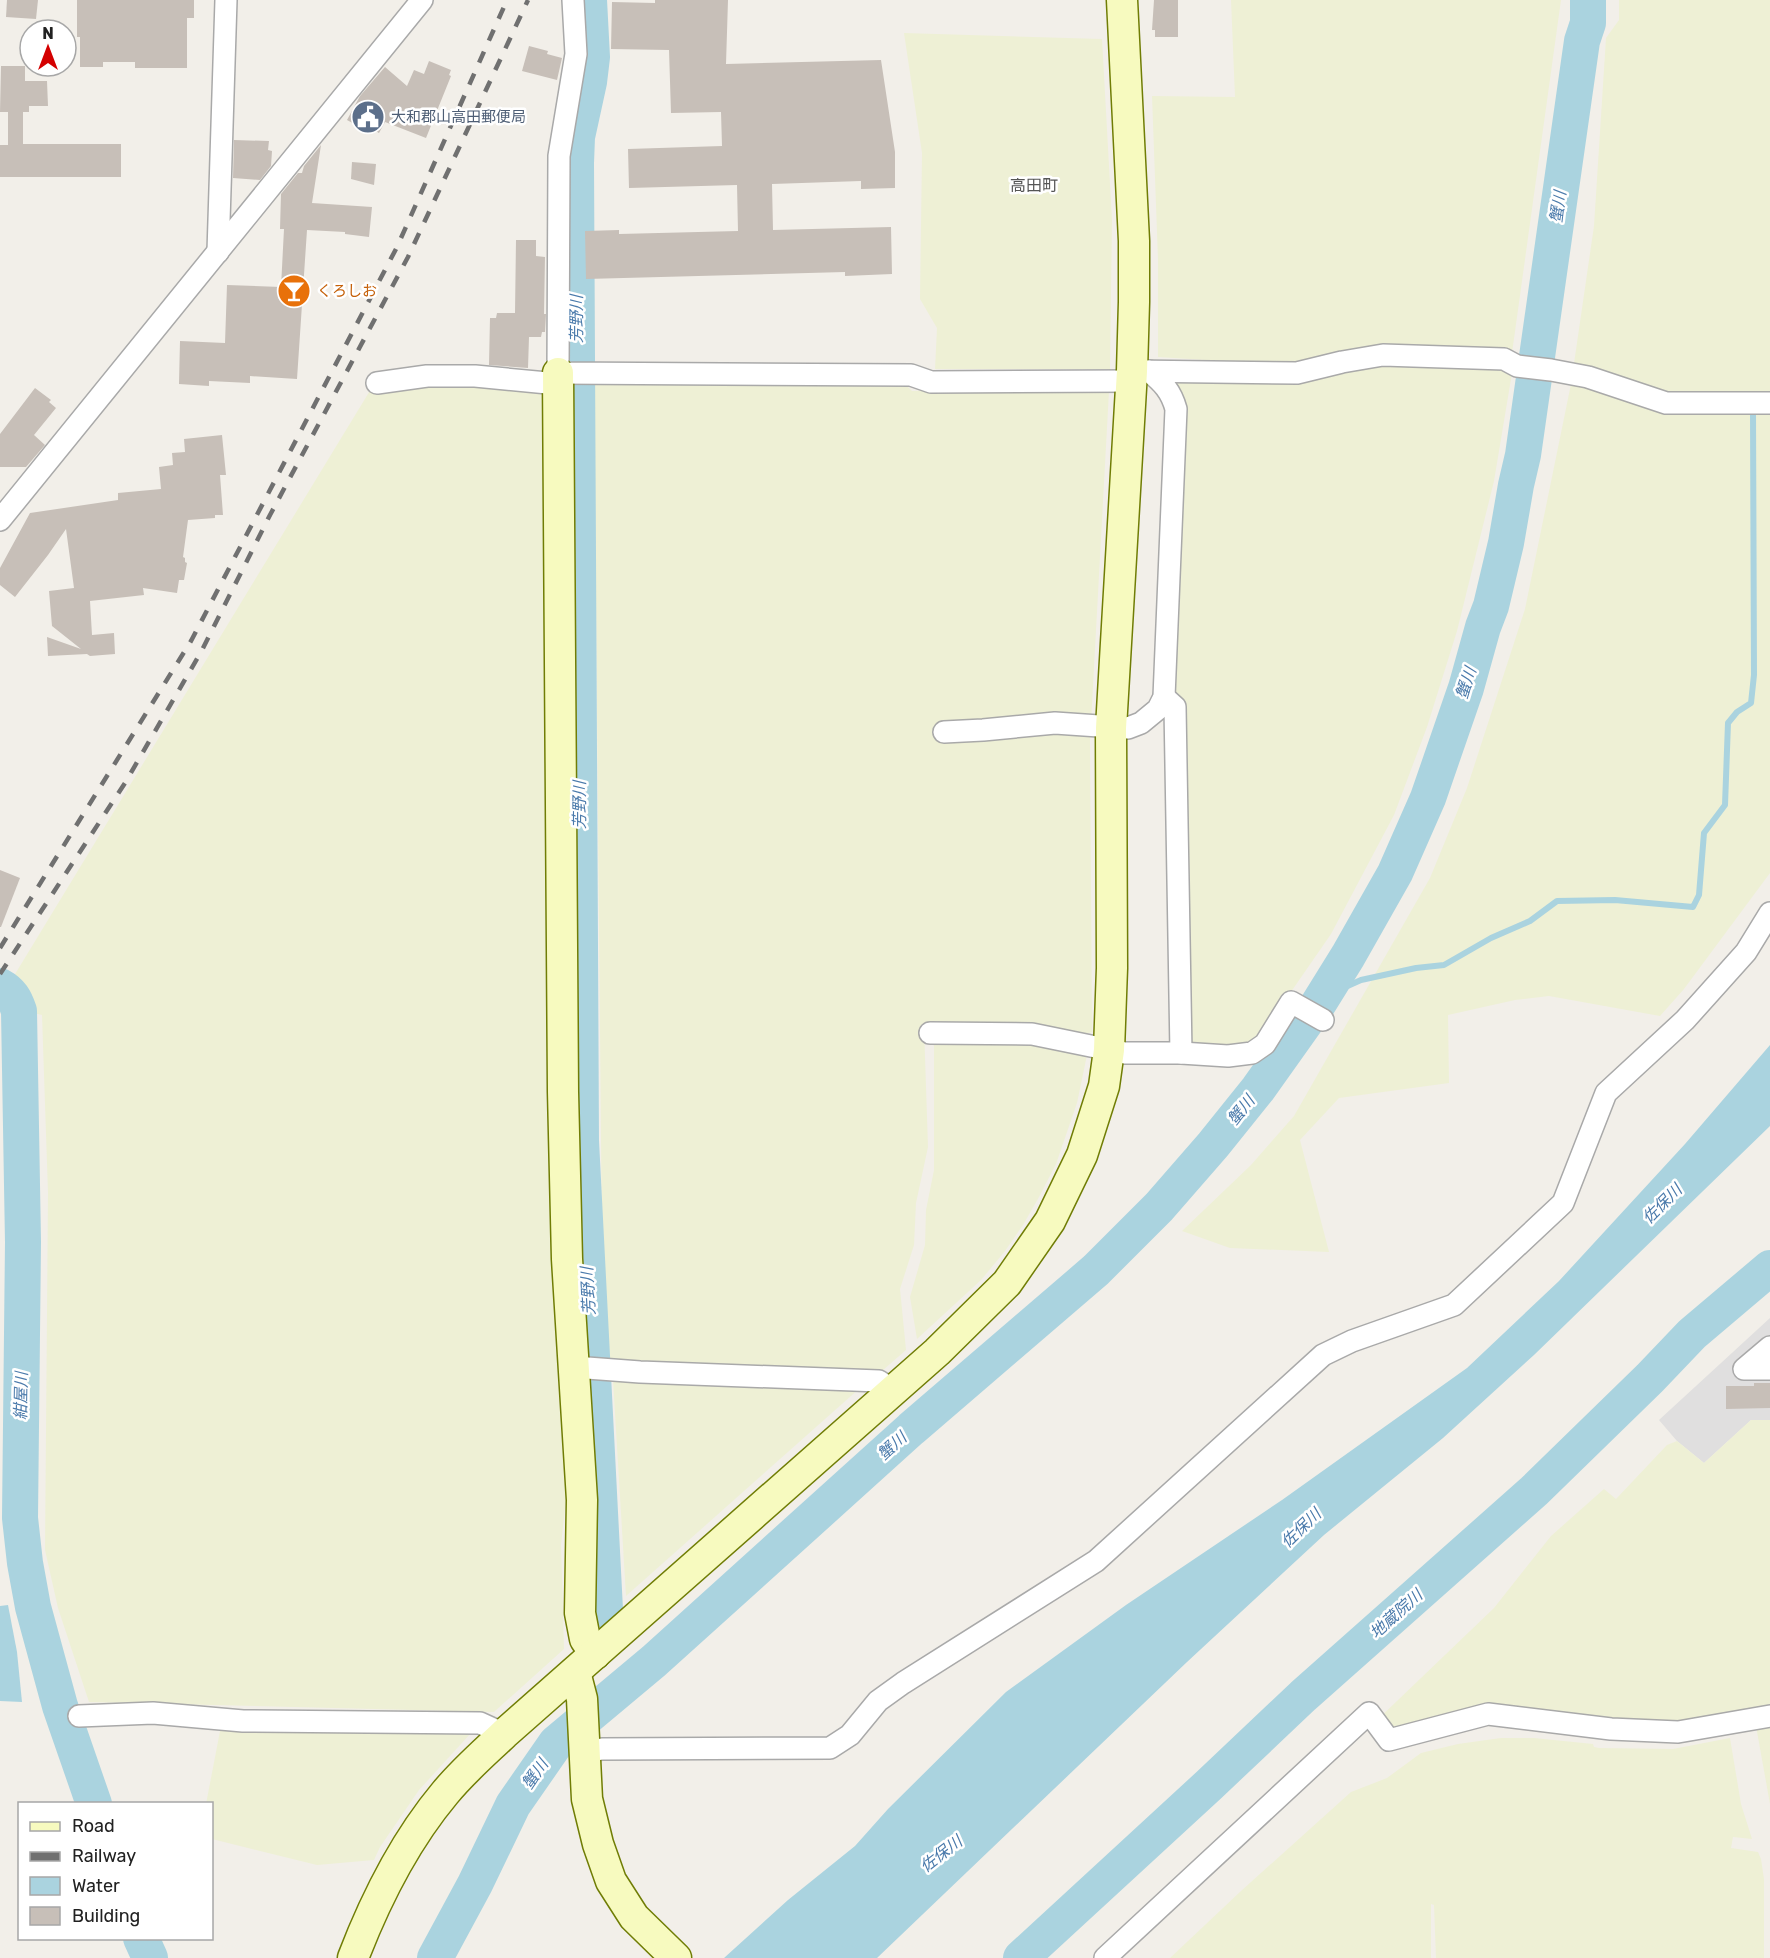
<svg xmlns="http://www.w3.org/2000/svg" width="1770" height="1958" font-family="Rubik,'Noto Sans JP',sans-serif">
<rect width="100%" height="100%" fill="#f2efe9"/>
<path fill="#e0dfdf" d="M1770,1318V1420H1751L1704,1463L1677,1441L1659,1420Z"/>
<g fill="#eef0d5">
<path d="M1231,0H1561L1512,353L1374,346L1285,365L1158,357V259L1152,96L1235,97Z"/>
<path d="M1619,0H1770V873L1684,989L1660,1016L1549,996L1515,1000L1448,1015L1449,1083L1339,1098L1300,1140L1329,1252L1230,1248L1182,1231L1251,1165L1294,1116L1430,878L1467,788L1525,609L1571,384L1594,226L1606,38L1619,20Z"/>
<path d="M904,33L1102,39L1112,220L1110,369H935L937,328L920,299L922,153Z"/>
<path d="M1385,361L1499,366L1512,373L1494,481L1457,631L1427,727L1394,815L1331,934L1257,1041L1251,1048L1184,1050L1182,700L1173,688L1170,379Z"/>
<path d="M900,379L912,391L1104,388L1109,391L1090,741L1092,1032L1078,1036L929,1022L924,1026L928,1147L916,1203L914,1245L900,1289L906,1350L882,1371L610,1362L602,1248L594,381Z"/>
<path d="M459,381L547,391L546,1100L567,1489L561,1545L564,1649L494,1712L89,1702L58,1608L45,1550L48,1193L42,1015L25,1011L19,994L9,984L371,389Z"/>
<path d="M1017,1040L1087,1055L1077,1103L1056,1164L1039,1197L1023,1225L1005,1251L981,1280L917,1339L910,1297L925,1245L926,1210L934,1170V1041Z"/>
<path d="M613,1380L860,1388L626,1596Z"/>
<path d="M1751,1420H1770V1709L1680,1727L1529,1716L1419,1731L1373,1724L1494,1608L1551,1536L1604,1489L1616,1499L1667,1445L1677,1441L1704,1463Z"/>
<path d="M1770,1720V1804L1756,1726Z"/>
<path d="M221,1726L471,1733L419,1790L380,1847L374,1860L317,1865L212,1839V1804H206Z"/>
<path d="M1501,1738H1534L1593,1744L1594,1747L1599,1748L1673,1749L1730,1738L1741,1804L1752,1839L1733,1837L1731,1848L1758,1852L1761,1859L1764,1879V1958H1436L1434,1905L1431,1904V1958H1170L1241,1891L1351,1792L1387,1778L1421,1753L1458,1744Z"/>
</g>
<g fill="#aad3df">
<path d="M1770,1045V1126L1534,1355L1443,1438L1324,1535L1187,1662L877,1958H724L788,1900L855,1846L888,1809L1006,1692L1126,1605L1282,1500L1467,1368L1559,1281L1685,1144Z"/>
<path d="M8,1605L17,1652L22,1702L0,1701V1606Z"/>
</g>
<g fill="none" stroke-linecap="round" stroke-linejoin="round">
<path stroke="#aad3df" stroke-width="6" d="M1323,997L1361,980L1416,968L1444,965L1491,938L1530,921L1557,901L1615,900L1693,907L1699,895L1704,833L1725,805L1728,723L1737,712L1751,703L1754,675L1753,411"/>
<g stroke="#aad3df" stroke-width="36">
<path d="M589,0L592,57L589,82L577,137L576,163L581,1141L605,1610"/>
<path d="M0,986C11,992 15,999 19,1011L23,1242L20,1518L25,1563L33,1607L60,1706L94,1804"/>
<path d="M141,1938L150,1958"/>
<path d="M435,1958L475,1884L513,1805L556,1743L654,1661L911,1429L1096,1270L1159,1207L1213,1145L1258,1089L1317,1006L1348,956L1395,873L1428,798L1466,688L1483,627L1491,606L1506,543L1516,485L1523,455L1582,41L1588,23V0"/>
<path d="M1021,1958L1209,1785L1303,1696L1534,1491L1650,1378L1692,1334L1770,1268"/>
</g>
</g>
<g fill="#c7bfb8">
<path d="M7,0H38L36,19L6,17Z"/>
<path d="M77,0H194V18H187V68H135V62H103V67H80V37H77Z"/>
<path d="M655,0H728L726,64L881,60L895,152V188L861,189V181L772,184L773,230L891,227L892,274L845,276V272L586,279L585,231L619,230V234L738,231L737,185L629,188L628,149L722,146L721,112L671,113L669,50L611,49L612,2L655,3Z"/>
<path d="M1154,0H1178V37H1155V30H1152Z"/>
<path d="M529,46L548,51L547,54L562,58L557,80L522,71Z"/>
<path d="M429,61L451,70L449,75L451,76L426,138L385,122L379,133L369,127L367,131L347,120L360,96L385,67L407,86L414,70L424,74Z"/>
<path d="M1,66H25V81H47L48,106H29V112H23V144H121V177H0V145H8V112H0Z"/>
<path d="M234,140L269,141L268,150L272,151L271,166L260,180L233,178Z"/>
<path d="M321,145L312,203L372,207L369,237L345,234V232L307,230L297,379L250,376V383L209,381V386L179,384L180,341L225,343L227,285L281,287L284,229H280L281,194L298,173H302L304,166Z"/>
<path d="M352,162L376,164L374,185L351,179Z"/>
<path d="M516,240H536V256L545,257L544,314H546L545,332H542L541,337H529L528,368L489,365L490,318H496L497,313H515Z"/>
<path d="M35,388L51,400L49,402L56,408L34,435L45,445L26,467H0V434Z"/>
<path d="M222,435L226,475H220L223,515H215V518L188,520L183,557L185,558V562L187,563L184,580H179L177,593L143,588L144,595L90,601L92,635L114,633L115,654L90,656L87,654L48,656L47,637L81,649L52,626L49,591L74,588L66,529L48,555L15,597L0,585V568L30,513L118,500V493L161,489L159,467L173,465L172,453L185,452L184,439Z"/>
<path d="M0,870L20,878L1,927H0Z"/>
<path d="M1754,1383H1770V1408L1726,1409V1386H1754Z"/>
</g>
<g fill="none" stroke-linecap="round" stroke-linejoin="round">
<g stroke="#a9a9a9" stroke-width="24">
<g id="street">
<path d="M573,0L576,54L559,156L558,373L911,375L931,382L1132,381"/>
<path d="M218,252L226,0"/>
<path d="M1132,371L1297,373L1342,362L1383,355L1504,359L1517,366L1551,370L1588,377L1666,403H1770"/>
<path d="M377,383L427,376H475L558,384"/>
<path d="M0,520L422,0"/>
<path d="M1164,697L1175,707L1181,1053"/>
<path d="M944,732L983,730L1055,723L1128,728L1141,723L1158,709L1164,697L1176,409C1171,391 1163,383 1149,371"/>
<path d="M930,1033L1032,1034L1125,1053H1181L1228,1056L1252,1053L1265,1044L1291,1002L1323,1020"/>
<path d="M1770,1347L1744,1369H1770"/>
<path d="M574,1367L640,1372L879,1381L893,1390"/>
<path d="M79,1716L153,1713L243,1721L480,1723L504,1734"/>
<path d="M586,1752L602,1749L830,1748L850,1735L878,1701L903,1683L1096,1561L1323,1355L1352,1341L1454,1305L1563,1203L1606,1093L1685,1020L1746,952L1770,913"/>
<path d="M1105,1958L1369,1713L1389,1740L1488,1714L1611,1729L1678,1732L1770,1716"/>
</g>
</g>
<g stroke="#707d05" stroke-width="33">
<g id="secondary">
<path d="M558,373L563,1092L567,1259L582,1500L580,1613L585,1639L595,1654"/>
<path d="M575,1672L582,1699L587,1799L598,1844L611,1881L634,1917L676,1958"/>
<path d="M353,1958C376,1898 404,1842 445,1793C463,1771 484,1753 504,1734L937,1352L1007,1283L1050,1221L1082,1155L1104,1086L1109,1050L1112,968L1111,728L1132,371L1134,302V241L1122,0"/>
</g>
</g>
<use href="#street" stroke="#fff" stroke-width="21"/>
<use href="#secondary" stroke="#f7fabf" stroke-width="30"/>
<g stroke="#707070" stroke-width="4.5" stroke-dasharray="12 12" stroke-linecap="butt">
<path d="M0,948L191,641L397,247L507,0"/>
<path d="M0,974L125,783L201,652L270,515L408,257L528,0"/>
</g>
</g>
<defs>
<g id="civic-disc" transform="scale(1.725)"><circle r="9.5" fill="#5c6f8a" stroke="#fff"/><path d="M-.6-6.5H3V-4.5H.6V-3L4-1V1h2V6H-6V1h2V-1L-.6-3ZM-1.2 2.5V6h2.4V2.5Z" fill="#fff"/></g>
<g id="bar-disc" transform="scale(1.725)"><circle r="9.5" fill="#e8710a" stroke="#fff"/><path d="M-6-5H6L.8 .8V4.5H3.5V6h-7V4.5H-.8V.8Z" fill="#fff"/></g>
</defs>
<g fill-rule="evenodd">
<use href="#civic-disc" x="368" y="117"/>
<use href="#bar-disc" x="294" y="291"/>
</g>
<g text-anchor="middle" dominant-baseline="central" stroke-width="5" stroke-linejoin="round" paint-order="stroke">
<g font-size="15" fill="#4e5e75" stroke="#fff" text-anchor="start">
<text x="391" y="117">大和郡山高田郵便局</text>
</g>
<g font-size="15" fill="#c56008" stroke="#fff" text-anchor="start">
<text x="317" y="291">くろしお</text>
</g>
<g font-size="16" fill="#555" stroke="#fff">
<text x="1034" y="185">高田町</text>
</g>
<g font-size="16" font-style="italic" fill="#4a7aab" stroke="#fff">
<text transform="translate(1558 207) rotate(-82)">蟹川</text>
<text transform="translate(576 319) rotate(-90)">芳野川</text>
<text transform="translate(1466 683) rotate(-72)">蟹川</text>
<text transform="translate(579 805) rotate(-90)">芳野川</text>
<text transform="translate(1241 1110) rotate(-51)">蟹川</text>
<text transform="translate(1662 1204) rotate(-45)">佐保川</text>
<text transform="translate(588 1291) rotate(-93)">芳野川</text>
<text transform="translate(21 1396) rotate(-89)">紺屋川</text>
<text transform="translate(892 1446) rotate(-42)">蟹川</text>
<text transform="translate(1301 1528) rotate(-44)">佐保川</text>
<text transform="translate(1396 1614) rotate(-42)">地蔵院川</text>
<text transform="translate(535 1774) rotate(-55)">蟹川</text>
<text transform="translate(941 1854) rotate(-38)">佐保川</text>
</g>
</g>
<rect x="18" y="1802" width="195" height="138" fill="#ffffff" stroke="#a7a7a7" stroke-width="1.5"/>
<rect x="30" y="1822" width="30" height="9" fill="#f7fabf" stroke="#a7a7a7" stroke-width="1.5"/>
<text x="72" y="1832" font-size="18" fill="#222222">Road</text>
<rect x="30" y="1852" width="30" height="9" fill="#707070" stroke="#a7a7a7" stroke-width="1.5"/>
<text x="72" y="1862" font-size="18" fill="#222222">Railway</text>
<rect x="30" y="1877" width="30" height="18" fill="#aad3df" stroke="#a7a7a7" stroke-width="1.5"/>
<text x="72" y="1892" font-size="18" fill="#222222">Water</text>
<rect x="30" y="1907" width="30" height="18" fill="#c7bfb8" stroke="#a7a7a7" stroke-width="1.5"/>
<text x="72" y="1922" font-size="18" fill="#222222">Building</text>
<g transform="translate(48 48)"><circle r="28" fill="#ffffff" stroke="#a7a7a7" stroke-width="1.5"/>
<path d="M0-4.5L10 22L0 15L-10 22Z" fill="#d40000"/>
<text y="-9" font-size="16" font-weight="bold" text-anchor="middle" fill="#222222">N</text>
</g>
</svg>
